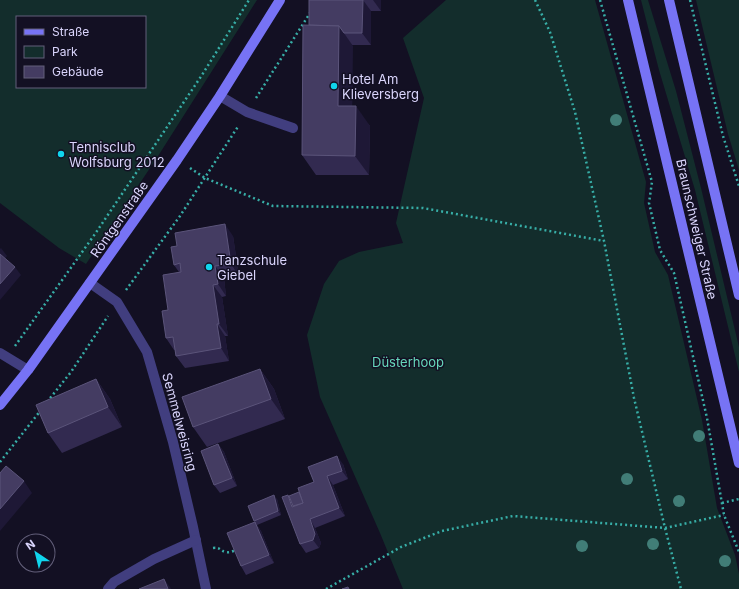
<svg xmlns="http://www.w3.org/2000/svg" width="739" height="589" font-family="Inter,sans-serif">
<rect width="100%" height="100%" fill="#131023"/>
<g fill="#132d2c" fill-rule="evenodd">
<path d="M0,0H257L160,153L86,264L59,248L0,203ZM17,17H145V87H17Z"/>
<path d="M446,0H595L646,182L644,203L655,252L668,275L702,420L717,508L735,555L739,574V589H403L380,533L320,397L307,335L324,284L339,261L359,252L403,243L396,223L424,98L403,38Z"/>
<path d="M641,0H648L676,91L701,188L739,347V372L695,190L659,70Z"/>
<path d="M696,0H739V170L728,134Z"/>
</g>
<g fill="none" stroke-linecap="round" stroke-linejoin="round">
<g stroke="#37aea7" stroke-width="2.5" stroke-dasharray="2 3" stroke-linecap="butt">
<path d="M535,0L550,32L575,112L604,241L634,398L665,528L681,589"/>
<path d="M600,0L652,182L649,203L660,250L674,273L707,418L724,515L739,552"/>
<path d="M690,0L723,136L739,186"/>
<path d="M256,98L310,13"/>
<path d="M190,168L205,178L273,206L423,208L604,241"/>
<path d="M126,290L180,216L239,125"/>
<path d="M15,346L95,234L202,75L249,0"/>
<path d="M47,402L71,372L108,316"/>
<path d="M0,462L41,410"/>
<path d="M722,503L739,499"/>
<path d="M213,548C221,547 220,551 226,552C229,553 233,551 236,550"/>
<path d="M326,589L401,547L442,531L513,516L665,528L724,515"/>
</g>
<g stroke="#413e7f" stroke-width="10">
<path d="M220,96L247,112L293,128"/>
<path d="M0,353L28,370"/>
</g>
<g stroke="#413e7f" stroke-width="10">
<path d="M90,283L117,302L147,352L173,442L193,527L206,589"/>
<path d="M108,589L114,582L154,559L196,540"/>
</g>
<g stroke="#7773f5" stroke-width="10">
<path d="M628,0L739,463"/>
<path d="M669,0L739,295"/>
<path d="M0,405L28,370L177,160L220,96L280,0"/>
</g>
</g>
<g fill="#417d77">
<circle cx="616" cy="120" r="6"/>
<circle cx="699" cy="436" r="6"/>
<circle cx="627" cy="479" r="6"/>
<circle cx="679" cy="501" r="6"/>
<circle cx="653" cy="544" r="6"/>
<circle cx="582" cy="546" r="6"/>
<circle cx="725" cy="561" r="6"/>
</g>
<g fill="#322a50">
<path d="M309,0H381V11H371V45H352V106L370,126L369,175H316L302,155L309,25Z"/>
<path d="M233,236L239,276L224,278L226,296L222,297L228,336H225L229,361L185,368L176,356L175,350H174L166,338L168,310L179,272L174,265Z"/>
<path d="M260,369L274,389L285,419L207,447L193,427Z"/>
<path d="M96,379L110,399L122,427L62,453L48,433Z"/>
<path d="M218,444L224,452L237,486L220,493L214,485Z"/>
<path d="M343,464L348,479L333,485L345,516L315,528L321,543L319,548L306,553L300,544L290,499L314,482Z"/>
<path d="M277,499L281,515L257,525L261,531L274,563L246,575L241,566L255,522L254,521Z"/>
</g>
<g fill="#1e1836">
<path d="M363,0L371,11V45L362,33Z"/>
<path d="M373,0H381V11Z"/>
<path d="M339,26L353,46L352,126L338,106Z"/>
<path d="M356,106L370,126L369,175L355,156Z"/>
<path d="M225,224L233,236L239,276L231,264Z"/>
<path d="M1,248L7,256L3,261L0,256V249Z"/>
<path d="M215,266L224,278L226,296L218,284Z"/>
<path d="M15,267L21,275L0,300V284Z"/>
<path d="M213,285L222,297L228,336L219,324Z"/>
<path d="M217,324L225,336L229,361L221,348Z"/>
<path d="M260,369L274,389L285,419L271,399Z"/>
<path d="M96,379L110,399L122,427L108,407Z"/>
<path d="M218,444L224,452L237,486L232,478Z"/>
<path d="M337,456L343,464L348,479L342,471Z"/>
<path d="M327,476L333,485L345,516L339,508Z"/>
<path d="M24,481L32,493L0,531V509Z"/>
<path d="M274,495L277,499L281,515L278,511Z"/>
<path d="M288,495L293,503L296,510L292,507Z"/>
<path d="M310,519L315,528L321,543L319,548L313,540Z"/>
<path d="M255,522L261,531L274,563L269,555Z"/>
<path d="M164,579L170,587L171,589H168Z"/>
</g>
<g fill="#443c62" stroke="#5b547a">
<path d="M309,0H363L362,33H344L339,26L309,25Z"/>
<path d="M303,25L339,26L338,106H356L355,156L302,155Z"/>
<path d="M225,224L231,264L215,266L218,284L213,285L219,324H217L221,348L176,356L173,337L166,338L162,311L168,310L163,275L181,272L180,263L174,265L171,247L177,246L175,233Z"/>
<path d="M0,254L15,267L0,284Z"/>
<path d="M260,369L271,399L193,427L182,397Z"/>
<path d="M96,379L108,407L48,433L36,405Z"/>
<path d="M218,444L232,478L214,485L201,451Z"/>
<path d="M337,456L342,471L327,476L339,508L310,519L315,534L313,540L300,544L282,497L288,495L292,507L303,503L298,488L314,482L308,467Z"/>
<path d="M6,466L24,481L0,509V473Z"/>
<path d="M299,492L303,503L293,506L289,496Z"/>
<path d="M274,495L278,511L254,521L248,506Z"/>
<path d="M255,522L269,555L241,566L227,533Z"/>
<path d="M164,579L168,589H139Z"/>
<path d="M348,587L349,589H342Z"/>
</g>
<g fill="#10d5ed" stroke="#131023" stroke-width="1.5">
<circle cx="334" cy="86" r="4"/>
<circle cx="61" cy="154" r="4"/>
<circle cx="209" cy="267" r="4"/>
</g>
<g text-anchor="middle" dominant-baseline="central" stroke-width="3" stroke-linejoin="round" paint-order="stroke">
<g font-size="13" fill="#dad5fc" stroke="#131023" text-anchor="start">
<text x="342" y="79">Hotel Am<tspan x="342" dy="15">Klieversberg</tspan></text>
<text x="69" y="147">Tennisclub<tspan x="69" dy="15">Wolfsburg 2012</tspan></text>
<text x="217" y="260">Tanzschule<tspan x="217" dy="15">Giebel</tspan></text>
</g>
<g font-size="13" fill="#dad5fc" stroke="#131023">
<text transform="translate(119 219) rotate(-55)">Röntgenstraße</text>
<text transform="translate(697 229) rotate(77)">Braunschweiger Straße</text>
<text transform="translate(180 422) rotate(75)">Semmelweisring</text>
</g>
<g font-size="13" fill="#66d7bb" stroke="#131023">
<text x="408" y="362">Düsterhoop</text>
</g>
</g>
<rect x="16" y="16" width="130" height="72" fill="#131023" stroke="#635f7a"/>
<rect x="24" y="29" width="20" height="6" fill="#7773f5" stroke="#635f7a"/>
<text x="52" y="36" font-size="12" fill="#dad5fc">Straße</text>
<rect x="24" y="46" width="20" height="12" fill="#132d2c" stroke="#635f7a"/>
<text x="52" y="56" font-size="12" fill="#dad5fc">Park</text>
<rect x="24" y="66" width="20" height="12" fill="#443c62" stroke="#635f7a"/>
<text x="52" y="76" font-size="12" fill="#dad5fc">Gebäude</text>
<g transform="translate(36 553) rotate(325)"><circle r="19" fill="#131023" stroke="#635f7a"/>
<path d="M0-3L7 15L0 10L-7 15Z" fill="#10d5ed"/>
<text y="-6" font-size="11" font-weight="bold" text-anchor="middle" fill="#dad5fc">N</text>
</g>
</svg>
